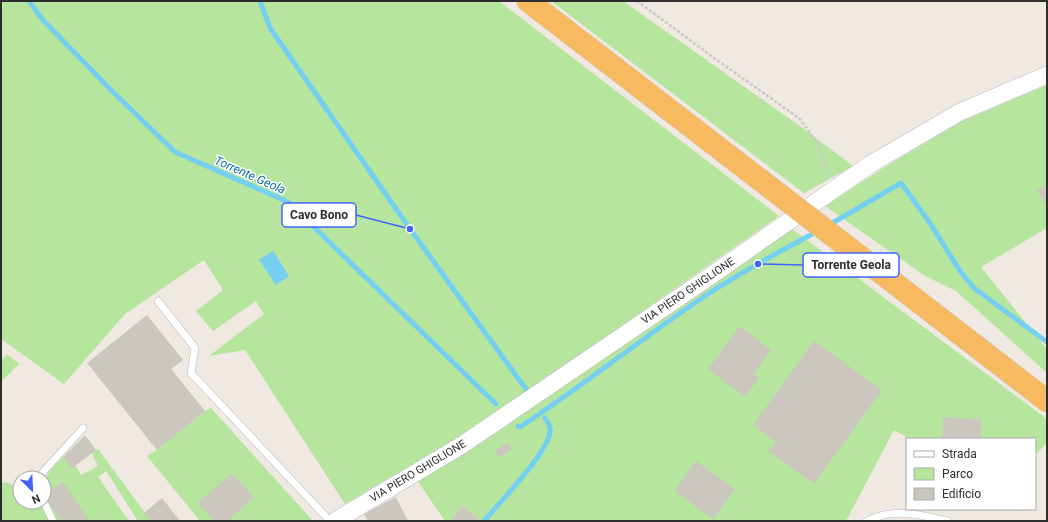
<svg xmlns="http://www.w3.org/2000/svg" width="1048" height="522" font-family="Roboto,sans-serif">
<rect width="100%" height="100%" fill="#efe9e1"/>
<g fill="#b6e59e">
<path d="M1,1H499L779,216L627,322L460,436L345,504L245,350L209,356L264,314L256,301L213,331L196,311L223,290L204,260L125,314L64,384L1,339Z"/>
<path d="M551,1H623L804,129L853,166L804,193Z"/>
<path d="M1047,85V228L981,267L1046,348H1047V373L956,291L925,276L825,206L885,167L960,122Z"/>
<path d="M788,226L1047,419V443L1035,455V439H910L894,430L846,521H478L479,519L462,506L450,521H445L417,480Z"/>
<path d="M7,354L19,364L1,382V360Z"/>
<path d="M211,408L313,521H200L147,456L157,450L205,411Z"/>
<path d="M98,449L151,521H138L106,471L98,477L129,521H1V484L6,482L20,488V502H44V495L46,494C39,478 54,467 63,457L71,468L75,465L81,475L98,466L92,453Z"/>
</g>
<path fill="#75cff0" d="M273,251L289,276L276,285L259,260Z"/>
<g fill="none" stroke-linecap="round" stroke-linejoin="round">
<g stroke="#75cff0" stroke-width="5">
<path d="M29,1L42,19L111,90L175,152L288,202L496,404"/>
<path d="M260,1L270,28L410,229L528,392"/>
<path d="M829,225L901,183L930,223L960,271L974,288L1047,342"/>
<path d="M518,426L520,427C583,386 642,338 705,296C741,272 780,251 818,231"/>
<path d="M484,521C499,503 548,453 550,432C551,426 548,423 545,418"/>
</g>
</g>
<g fill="#cbc7bf">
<path d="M1047,184V207L1037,190Z"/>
<path d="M147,315L183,360L171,369L205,411L157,450L87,363Z"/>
<path d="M740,326L771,350L754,374L759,378L745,397L708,369Z"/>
<path d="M814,341L882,390L814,484L768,451L776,442L753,425Z"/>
<path d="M943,417L982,420L981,439H942Z"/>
<path d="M85,435L96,450L71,469L63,457Z"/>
<path d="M508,443L512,450L498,457L495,450Z"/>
<path d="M696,461L735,489L713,519L674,491Z"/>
<path d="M232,473L254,497L228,521H214L198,503Z"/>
<path d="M63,482L89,521H62L44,495Z"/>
<path d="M396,497L408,521H368L364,514Z"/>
<path d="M162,498L180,521H151L144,513Z"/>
<path d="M462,506L479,519L478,521H450Z"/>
</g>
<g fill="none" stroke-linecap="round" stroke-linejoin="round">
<g stroke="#b4b7c1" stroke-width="8">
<g id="service">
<path d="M158,301L195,348L191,373L330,521"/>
<path d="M40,478L43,472L83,428"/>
<path d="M44,502L53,521"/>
<path d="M867,521C895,507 919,515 948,521"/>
</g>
</g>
<g stroke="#b4b7c1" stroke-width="18">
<path id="tertiary" d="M335,521L462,445L712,275L869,165L960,112L1047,75"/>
</g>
<g stroke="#c9c9c9" stroke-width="23">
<g id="trunk">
<path d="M528,1L746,169"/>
<path d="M845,245L1047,401"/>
</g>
</g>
<path stroke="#c9c9c9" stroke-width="2.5" stroke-dasharray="3 2" stroke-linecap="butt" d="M637,1L717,60L800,119L818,144L828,174"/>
<use href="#service" stroke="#fff" stroke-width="7"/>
<use href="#tertiary" stroke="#fff" stroke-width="17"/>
<use href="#trunk" stroke="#f8ba60" stroke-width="22"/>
<g stroke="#c9c9c9" stroke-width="23" stroke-linecap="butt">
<path id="trunk-bridge" d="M746,169L845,245"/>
</g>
<use href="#trunk-bridge" stroke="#f8ba60" stroke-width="22"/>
</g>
<g text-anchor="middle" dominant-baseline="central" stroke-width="3" stroke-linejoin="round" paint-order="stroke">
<g font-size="11" fill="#2e2e2e" stroke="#fff">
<text transform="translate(688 291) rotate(-34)">VIA PIERO GHIGLIONE</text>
<text transform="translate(418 471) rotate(-31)">VIA PIERO GHIGLIONE</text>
</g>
<g font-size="12" font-style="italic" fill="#0d6fa3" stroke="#fff">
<text transform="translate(250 175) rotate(24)">Torrente Geola</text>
</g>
</g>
<path fill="none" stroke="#4264fb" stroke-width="1.5" d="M410 229L356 215M758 264L803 265"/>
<g fill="#4264fb" stroke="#fff" stroke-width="1.5">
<circle cx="410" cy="229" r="4"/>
<circle cx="758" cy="264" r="4"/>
</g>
<g fill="#fff" stroke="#4264fb" stroke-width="1.5">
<rect x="282" y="203" width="74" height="24" rx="4"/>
<rect x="803" y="253" width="96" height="24" rx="4"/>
</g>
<g font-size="12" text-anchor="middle" font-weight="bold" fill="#2e2e2e">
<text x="319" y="219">Cavo Bono</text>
<text x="851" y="269">Torrente Geola</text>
</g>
<rect width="1048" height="522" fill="none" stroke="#2e2e2e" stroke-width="4"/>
<rect x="906" y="438" width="130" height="72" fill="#ffffff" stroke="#ababab"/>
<rect x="914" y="451" width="20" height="6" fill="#ffffff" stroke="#ababab"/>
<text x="942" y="458" font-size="12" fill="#2e2e2e">Strada</text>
<rect x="914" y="468" width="20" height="12" fill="#b6e59e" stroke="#ababab"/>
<text x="942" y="478" font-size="12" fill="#2e2e2e">Parco</text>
<rect x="914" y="488" width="20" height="12" fill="#cbc7bf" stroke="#ababab"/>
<text x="942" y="498" font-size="12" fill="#2e2e2e">Edificio</text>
<g transform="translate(32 490) rotate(156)"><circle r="19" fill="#ffffff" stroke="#ababab"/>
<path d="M0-3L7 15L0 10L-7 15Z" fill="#4264fb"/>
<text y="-6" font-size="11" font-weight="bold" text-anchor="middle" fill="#2e2e2e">N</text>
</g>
</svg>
